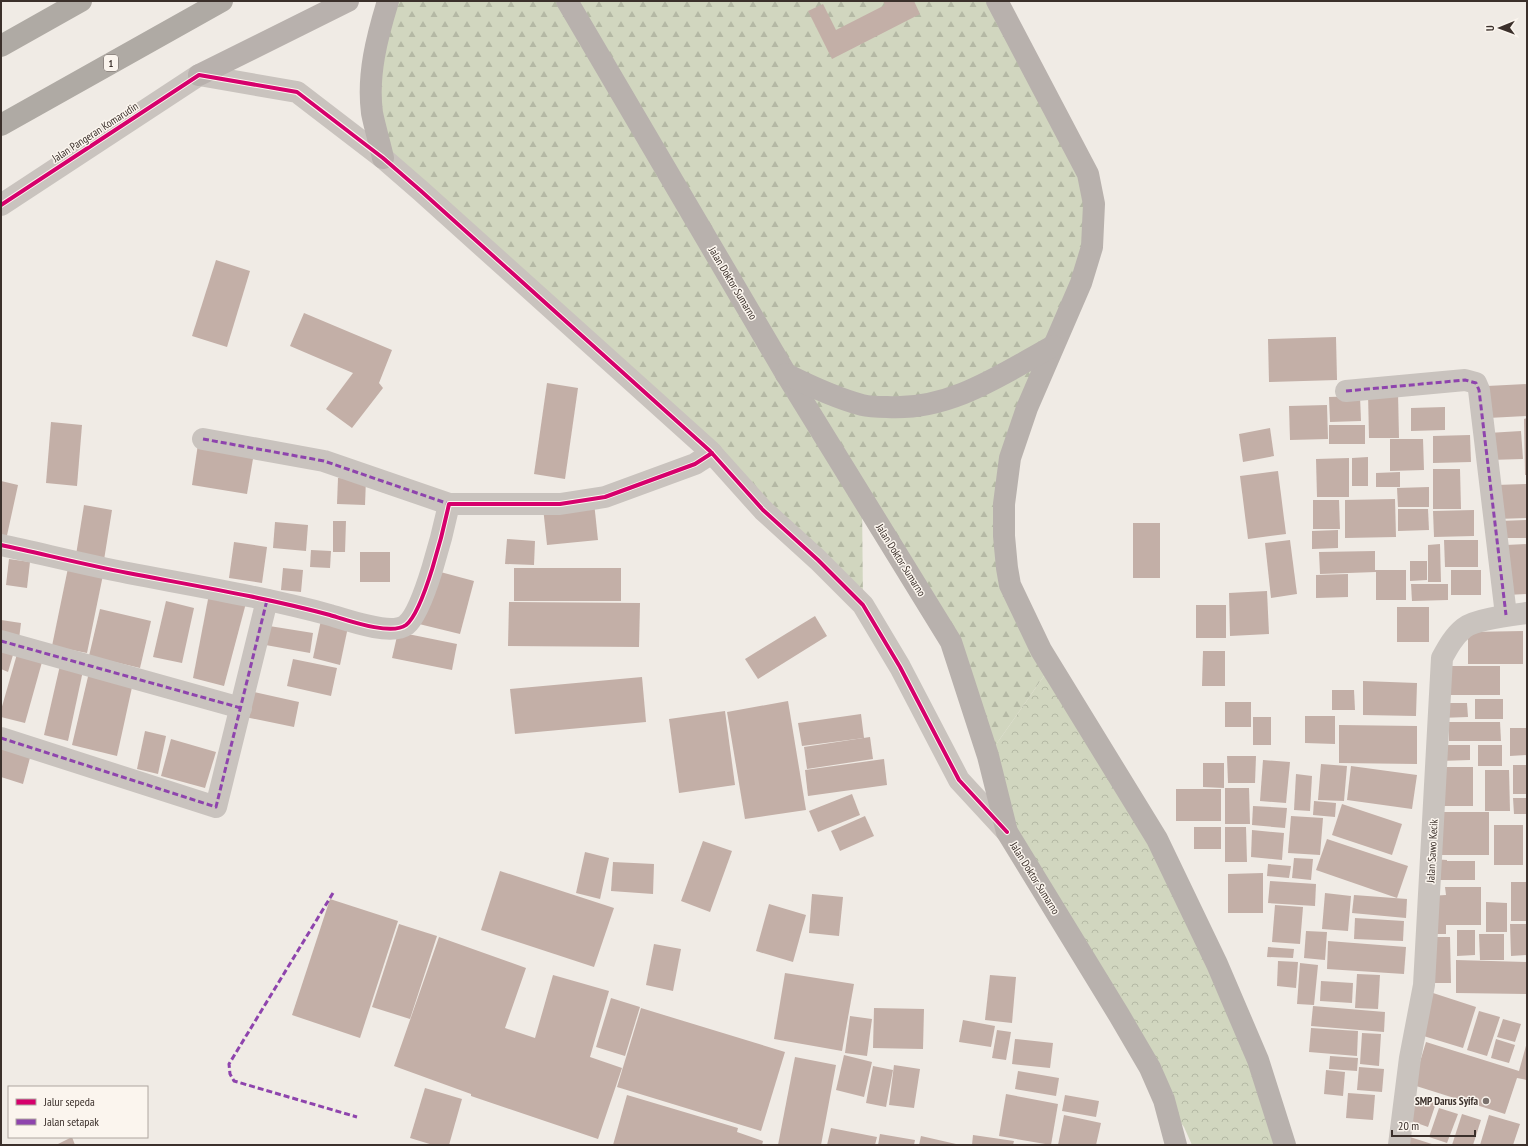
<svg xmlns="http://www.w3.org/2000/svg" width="1528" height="1146" font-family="'PT Sans Narrow',sans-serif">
<defs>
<pattern id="forest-firs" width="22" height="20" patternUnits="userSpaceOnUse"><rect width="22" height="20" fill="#d1d6bf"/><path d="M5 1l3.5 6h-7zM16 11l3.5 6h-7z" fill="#b4b8a4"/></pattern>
<pattern id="park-crowns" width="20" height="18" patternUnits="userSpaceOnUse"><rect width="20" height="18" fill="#d1d6bf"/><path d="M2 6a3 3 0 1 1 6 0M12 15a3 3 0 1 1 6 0" fill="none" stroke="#b4b8a4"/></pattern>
</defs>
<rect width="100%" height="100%" fill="#f0ebe5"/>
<path fill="url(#forest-firs)" d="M388,1H997L1076,152L1093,241L1021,428L1005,545L1051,666L988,756L951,642L862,498L863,605L421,191L377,131Z"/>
<path fill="url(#park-crowns)" d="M1051,666L1157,839L1285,1145H1192L1184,1127L1164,1100L1012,840L988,756Z"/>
<g fill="#c3afa7">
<path d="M883,1H914L920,14L832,59L808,11L823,4L836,30L885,5Z"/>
<path d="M216,260L250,271L227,347L192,336Z"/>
<path d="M304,313L392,350L379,383L383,388L352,428L326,409L353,373L290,346Z"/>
<path d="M1336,337L1337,380L1269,382L1268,339Z"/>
<path d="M547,383L578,388L565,479L534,474Z"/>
<path d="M1527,384V416L1488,418L1487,386Z"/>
<path d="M1398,392L1399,438H1369L1368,393Z"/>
<path d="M1360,396L1361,421L1330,422L1329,397Z"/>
<path d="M1327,405L1328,439L1290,440L1289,406Z"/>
<path d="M1445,407V430L1411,431V408Z"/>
<path d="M1527,418V475H1525L1524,419Z"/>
<path d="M51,422L82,425L77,486L46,483Z"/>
<rect x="1329" y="425" width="36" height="19"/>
<path d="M1270,428L1274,456L1243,462L1239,434Z"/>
<path d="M1521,431L1523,459L1489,460L1488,433Z"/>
<path d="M1470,435L1471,462L1433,463V436Z"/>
<path d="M1390,439H1423L1424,470L1390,471Z"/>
<path d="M198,444L254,453L247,494L192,485Z"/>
<path d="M1368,457V486H1352V458Z"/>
<path d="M1349,458V497H1317L1316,459Z"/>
<path d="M1433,469H1460L1461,509H1433Z"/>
<path d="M1278,471L1286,534L1248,539L1240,476Z"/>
<path d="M1400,472V487H1376V473Z"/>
<path d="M338,478L366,479L365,505L337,504Z"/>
<path d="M1,481L18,485L6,540L1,539Z"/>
<path d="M1527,484V518L1497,519L1496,485Z"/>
<path d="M1429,487V507H1398L1397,488Z"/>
<path d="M1395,499L1396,537L1345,538V500Z"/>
<path d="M1313,500H1339L1340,529H1313Z"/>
<path d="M594,502L598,540L547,545L543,507Z"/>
<path d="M84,505L112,510L104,560L76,555Z"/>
<path d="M1398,509H1428L1429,530L1398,531Z"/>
<path d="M1474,510V536L1434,537L1433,511Z"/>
<path d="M1527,520V538H1499V521Z"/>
<path d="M333,521H346L345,552H333Z"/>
<path d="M275,522L308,525L306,551L273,548Z"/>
<rect x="1133" y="523" width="27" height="55"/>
<path d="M1338,530V548L1312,549V531Z"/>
<path d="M507,539L535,541L534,565L505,564Z"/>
<path d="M1290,540L1297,594L1271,598L1265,543Z"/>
<path d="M1444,540H1478V567H1445Z"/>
<path d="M234,542L267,547L262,583L229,578Z"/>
<path d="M1440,544L1441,582H1428V545Z"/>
<path d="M1527,544V594L1507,595L1506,545Z"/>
<path d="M311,550L331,551L330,568L310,567Z"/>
<path d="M1375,551V570H1406V600H1376V572L1320,574L1319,552Z"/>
<rect x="360" y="552" width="30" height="30"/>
<path d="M9,559L30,562L27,588L6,585Z"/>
<path d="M1410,561H1427V580L1410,581Z"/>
<path d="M68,568L103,575L87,653L52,646Z"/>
<path d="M283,568L303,570L301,592L281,590Z"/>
<rect x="514" y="568" width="107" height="33"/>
<path d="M433,570L474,581L460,634L419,624Z"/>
<rect x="1451" y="570" width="30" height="25"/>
<path d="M1348,574V597L1316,598V575Z"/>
<path d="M1411,584H1448V600L1412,601Z"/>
<path d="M1267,591L1269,634L1230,636L1229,593Z"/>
<path d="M209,594L246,603L224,686L193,678Z"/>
<path d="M166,601L194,608L182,663L153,657Z"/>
<path d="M509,602L640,603L639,647L508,646Z"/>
<rect x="1196" y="605" width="30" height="33"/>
<rect x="1397" y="607" width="32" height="35"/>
<path d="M100,609L151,621L140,668L89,656Z"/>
<path d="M815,616L827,636L758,679L745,659Z"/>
<path d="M1,620L21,623L19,639L1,636Z"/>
<path d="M321,620L348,627L340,665L313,658Z"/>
<path d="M263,625L313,633L310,653L260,644Z"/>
<path d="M1523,631V664H1468V632Z"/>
<path d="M398,632L457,644L452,670L392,658Z"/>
<path d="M1,645L15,648L8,672L1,669Z"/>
<path d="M1203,651H1225V686H1202Z"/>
<path d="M17,654L42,662L25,723L1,717V710Z"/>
<path d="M293,659L337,668L331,696L287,686Z"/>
<path d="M61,661L84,666L68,741L44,735Z"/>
<path d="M1444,666H1500V695H1445Z"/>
<path d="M90,668L134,678L117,756L72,745Z"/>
<path d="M642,677L646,722L515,734L510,689Z"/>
<path d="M1363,681L1417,683L1416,716L1363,715Z"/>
<path d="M1332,690H1354L1355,710H1332Z"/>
<path d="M250,691L299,702L294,727L245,717Z"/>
<rect x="1475" y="699" width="28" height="20"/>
<path d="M788,701L806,810L745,819L727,712Z"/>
<rect x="1225" y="702" width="26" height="25"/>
<path d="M1440,703H1467L1468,717L1440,718Z"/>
<path d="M725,711L735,785L679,793L669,719Z"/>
<path d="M861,714L864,738L802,746L798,723Z"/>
<path d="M1305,716H1335V744L1305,743Z"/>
<rect x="1253" y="717" width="18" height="28"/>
<path d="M1449,722H1500L1501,741H1449Z"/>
<path d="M1339,725L1417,726V764L1339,763Z"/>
<path d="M1510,728H1527V755L1510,756Z"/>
<path d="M145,731L166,736L158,774L137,769Z"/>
<path d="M870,737L873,759L807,769L804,747Z"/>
<path d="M171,739L216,752L205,788L161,776Z"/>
<path d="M1440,745H1470V760L1440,761Z"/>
<rect x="1478" y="745" width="24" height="21"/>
<path d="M1,746L31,754L23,784L1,777Z"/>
<path d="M1227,756H1256L1255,783H1228Z"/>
<path d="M884,759L887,785L808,796L805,770Z"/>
<path d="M1263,760L1290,762L1286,803L1260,801Z"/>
<path d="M1203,763H1224V788L1203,787Z"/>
<path d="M1321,764L1347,766L1344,801L1318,800Z"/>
<rect x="1513" y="765" width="14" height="29"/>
<path d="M1351,766L1417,775L1412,809L1347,800Z"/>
<rect x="1436" y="767" width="37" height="39"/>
<path d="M1485,770H1509L1510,811H1485Z"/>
<path d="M1296,774L1312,776L1310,811L1294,810Z"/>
<path d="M1225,788H1249L1250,824H1225Z"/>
<rect x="1176" y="789" width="45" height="32"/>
<path d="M852,794L860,815L818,832L809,811Z"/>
<path d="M1513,798H1527V814H1514Z"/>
<path d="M1314,801L1336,803L1335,817L1313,815Z"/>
<path d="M1342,804L1402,824L1392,855L1332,835Z"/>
<path d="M1253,806L1287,808L1285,828L1252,825Z"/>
<rect x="1439" y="812" width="50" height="43"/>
<path d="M865,816L874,836L840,851L831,831Z"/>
<path d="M1291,816L1323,818L1320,855L1288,853Z"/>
<rect x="1494" y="825" width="29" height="40"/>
<rect x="1194" y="827" width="27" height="22"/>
<path d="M1225,827H1246L1247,862H1225Z"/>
<path d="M1252,830L1284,833L1282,860L1251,857Z"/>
<path d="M1327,839L1408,866L1397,898L1316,870Z"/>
<path d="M703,841L732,851L710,912L681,901Z"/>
<path d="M585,852L609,858L600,899L576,893Z"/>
<path d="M1294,858L1313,859L1311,880L1292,878Z"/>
<path d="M1431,859L1447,860V861H1475V880H1432Z"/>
<path d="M613,862L654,864L653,894L611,891Z"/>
<path d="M1268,864L1291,866L1289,878L1267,876Z"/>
<path d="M500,871L614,908L594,967L481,930Z"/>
<path d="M1263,873V913H1228V874Z"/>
<path d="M1270,881L1316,884L1315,906L1268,903Z"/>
<rect x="1511" y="882" width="16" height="39"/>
<path d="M1445,887H1481V925H1446V934H1429V896L1446,895Z"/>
<path d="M1325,893L1351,896L1348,931L1322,929Z"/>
<path d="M812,894L843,897L839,936L809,933Z"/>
<path d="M1354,895L1407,899L1406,918L1352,913Z"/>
<path d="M330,899L398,921L360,1038L292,1015Z"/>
<path d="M1486,902L1507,903V932H1486Z"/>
<path d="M769,904L806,915L793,962L756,951Z"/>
<path d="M1275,905L1303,907L1300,944L1272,942Z"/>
<path d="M1355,918L1404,921L1403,941L1354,939Z"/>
<path d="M399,924L437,936L410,1019L372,1007Z"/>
<path d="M1510,924H1527V955L1511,956Z"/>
<path d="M1457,930H1475V955L1457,956Z"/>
<path d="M1306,931L1327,932L1325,960L1304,958Z"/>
<path d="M1479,934H1504V960H1480Z"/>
<path d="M439,937L526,968L505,1028L535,1038L553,975L609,991L590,1057L622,1068L598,1139L471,1096V1094L394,1066Z"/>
<path d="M1430,937H1450L1451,983H1430Z"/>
<path d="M1328,941L1406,947L1404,974L1327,969Z"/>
<path d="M654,944L681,949L673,991L646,985Z"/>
<path d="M1268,947L1294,949L1293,958L1267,957Z"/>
<path d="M1456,960L1527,962V994L1456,993Z"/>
<path d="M1278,961L1298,962L1296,988L1277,986Z"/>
<path d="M1300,963L1318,965L1314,1005L1297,1004Z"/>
<path d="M785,973L854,984L842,1051L774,1039Z"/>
<path d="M1357,974L1380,975L1378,1009L1355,1008Z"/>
<path d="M990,975L1016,977L1012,1023L985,1020Z"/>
<path d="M1321,981L1353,983L1352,1003L1320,1001Z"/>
<path d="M1430,992L1476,1007L1463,1048L1417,1034Z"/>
<path d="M611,998L640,1007L625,1056L596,1047Z"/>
<path d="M1313,1006L1385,1012L1384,1032L1311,1026Z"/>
<path d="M641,1008L785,1052L761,1131L617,1087Z"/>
<path d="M874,1008L924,1009L923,1049L873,1048Z"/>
<path d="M1479,1011L1500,1017L1487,1056L1467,1050Z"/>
<path d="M850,1016L872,1019L867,1056L845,1053Z"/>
<path d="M1503,1019L1521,1024L1515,1042L1497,1037Z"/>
<path d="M963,1020L995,1026L991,1047L959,1042Z"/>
<path d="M1311,1028L1358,1031L1357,1056L1309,1052Z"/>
<path d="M997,1030L1011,1032L1006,1060L992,1058Z"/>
<path d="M1362,1033L1381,1034L1379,1066L1360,1064Z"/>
<path d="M1015,1039L1053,1043L1050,1068L1012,1064Z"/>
<path d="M1496,1039L1515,1045L1509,1063L1491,1058Z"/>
<path d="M1426,1042L1519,1071L1527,1042V1080L1517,1078L1505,1114L1413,1085Z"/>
<path d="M844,1055L872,1062L864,1097L836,1090Z"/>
<path d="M1330,1056L1358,1058L1357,1071L1329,1069Z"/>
<path d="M795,1057L836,1065L821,1145H778Z"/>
<path d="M894,1065L920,1069L914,1108L889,1105Z"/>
<path d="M873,1066L893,1070L886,1107L866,1103Z"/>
<path d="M1359,1067L1384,1069L1382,1092L1357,1090Z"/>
<path d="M1326,1070L1345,1072L1343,1096L1324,1094Z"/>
<path d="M1018,1071L1059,1078L1056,1096L1015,1089Z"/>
<path d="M425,1088L462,1099L449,1145H433L410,1138Z"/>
<path d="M1348,1093L1375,1095L1373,1120L1346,1118Z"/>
<path d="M1006,1094L1058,1104L1051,1145L999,1136Z"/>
<path d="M1411,1094L1436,1103L1428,1127L1403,1118Z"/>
<path d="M627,1095L738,1128L737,1132L763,1141L762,1145H613Z"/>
<path d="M1065,1095L1099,1101L1096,1117L1062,1111Z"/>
<path d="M1439,1108L1458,1114L1447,1143L1429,1137Z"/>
<path d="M1462,1114L1481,1120L1473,1145H1452Z"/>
<path d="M1064,1115L1101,1123L1096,1145H1058Z"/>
<path d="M1489,1115L1520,1124L1513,1145H1480Z"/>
<path d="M831,1128L877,1137L875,1145H827Z"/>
<path d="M880,1134L915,1140L914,1145H878Z"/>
<path d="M973,1135L1014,1141L1013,1145H972Z"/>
<path d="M921,1136L956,1144V1145H919Z"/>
<path d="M72,1137L75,1145H56Z"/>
<path d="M1410,1137L1435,1145H1407Z"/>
</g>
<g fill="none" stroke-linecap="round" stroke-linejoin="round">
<g stroke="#c9c3be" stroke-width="22">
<path d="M1,205L199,75L297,92L383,158L421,191L710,451L763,510L818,560L863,605L900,667L959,780L1007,832"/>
<path d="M1346,391L1465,380L1476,383L1479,390L1506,615"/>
<path d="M203,439L324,461L449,504"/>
<path d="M1,545C43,554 86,565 128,573C196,586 263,597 330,615C347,620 391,636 406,625C424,611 444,528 449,504H560L605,497L695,464L712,453"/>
<path d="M1,641L241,708"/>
<path d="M1,738L216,807L267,600"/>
<path d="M1399,1145L1410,1058L1424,985L1442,658C1448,647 1454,636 1464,628C1475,619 1512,615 1527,613"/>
</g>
<g stroke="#b8b1ad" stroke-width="22">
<path d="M567,1L786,374L951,642L988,756L1007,832L1119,1015L1150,1068L1164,1100L1176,1145"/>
<path d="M997,1L1088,174L1094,204L1092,247L1081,283L1027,408L1010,458L1004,504V536L1007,568L1010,585L1041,650L1157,839L1217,964L1258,1060L1285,1145"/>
<path d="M199,75L348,1"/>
<path d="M383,158C380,144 375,128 372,113C367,75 377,37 388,1"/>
<path d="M786,374C810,386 836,398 862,405C870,407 879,407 887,407C949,411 1001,375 1053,346"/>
</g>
<g stroke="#afaaa4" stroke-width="22">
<path d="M1,46L81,1"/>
<path d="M1,125L222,1"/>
</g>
<g stroke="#8e44ad" stroke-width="3" stroke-dasharray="6 3" stroke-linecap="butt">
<path d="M1346,391L1465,380L1476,383L1479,390L1506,615"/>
<path d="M203,439L324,461L449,504"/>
<path d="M1,641L241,708"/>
<path d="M1,738L216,807L267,600"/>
<path d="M333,893L229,1064L230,1074L234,1081L357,1117"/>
</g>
<g stroke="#fbf5ee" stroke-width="6">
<g id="cycleway">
<path d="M1,205L199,75L297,92L383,158L421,191L710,451L763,510L818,560L863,605L900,667L959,780L1007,832"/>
<path d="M1,545C43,554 86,565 128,573C196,586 263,597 330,615C347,620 391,636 406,625C424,611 444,528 449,504H560L605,497L695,464L712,453"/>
</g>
</g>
<use href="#cycleway" stroke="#d6006c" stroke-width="4"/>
</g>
<circle fill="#7a716c" stroke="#fbf5ee" stroke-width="1.5" cx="1486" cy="1101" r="4"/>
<g text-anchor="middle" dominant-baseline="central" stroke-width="3" stroke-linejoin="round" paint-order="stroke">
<rect fill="#fbf5ee" stroke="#756b66" stroke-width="1" x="104" y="55" width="14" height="16" rx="3"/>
<g font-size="10" font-weight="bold" fill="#3b302b">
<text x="111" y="63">1</text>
</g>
<g font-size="11" fill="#3b302b" stroke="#fbf5ee">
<text transform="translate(95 132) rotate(-33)">Jalan Pangeran Komarudin</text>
<text transform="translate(733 283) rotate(59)">Jalan Doktor Sumarno</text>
<text transform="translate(901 560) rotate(58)">Jalan Doktor Sumarno</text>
<text transform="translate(1432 851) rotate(-87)">Jalan Sawo Kecik</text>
<text transform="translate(1035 878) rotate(58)">Jalan Doktor Sumarno</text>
</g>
<g font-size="11" font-weight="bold" fill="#3b302b" stroke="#fbf5ee" text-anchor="end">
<text x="1478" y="1101">SMP Darus Syifa</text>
</g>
</g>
<rect width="1528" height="1146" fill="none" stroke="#3b302b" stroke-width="4"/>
<rect x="8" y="1086" width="140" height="52" fill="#fbf5ee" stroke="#aea6a0"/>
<rect x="16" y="1099" width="20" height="6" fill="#d6006c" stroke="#aea6a0"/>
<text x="44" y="1106" font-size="12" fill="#3b302b">Jalur sepeda</text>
<rect x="16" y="1119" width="20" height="6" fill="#8e44ad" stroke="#aea6a0"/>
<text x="44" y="1126" font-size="12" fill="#3b302b">Jalan setapak</text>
<g transform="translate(1500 28) rotate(269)" stroke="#fbf5ee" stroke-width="3" paint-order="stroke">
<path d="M0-3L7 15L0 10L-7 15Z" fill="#3b302b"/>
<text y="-6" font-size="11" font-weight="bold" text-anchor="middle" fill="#3b302b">U</text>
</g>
<path d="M1392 1130v6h83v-6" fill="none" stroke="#3b302b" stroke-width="2"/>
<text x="1398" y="1130" font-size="12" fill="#3b302b" stroke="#fbf5ee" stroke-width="3" paint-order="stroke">20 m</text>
</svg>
